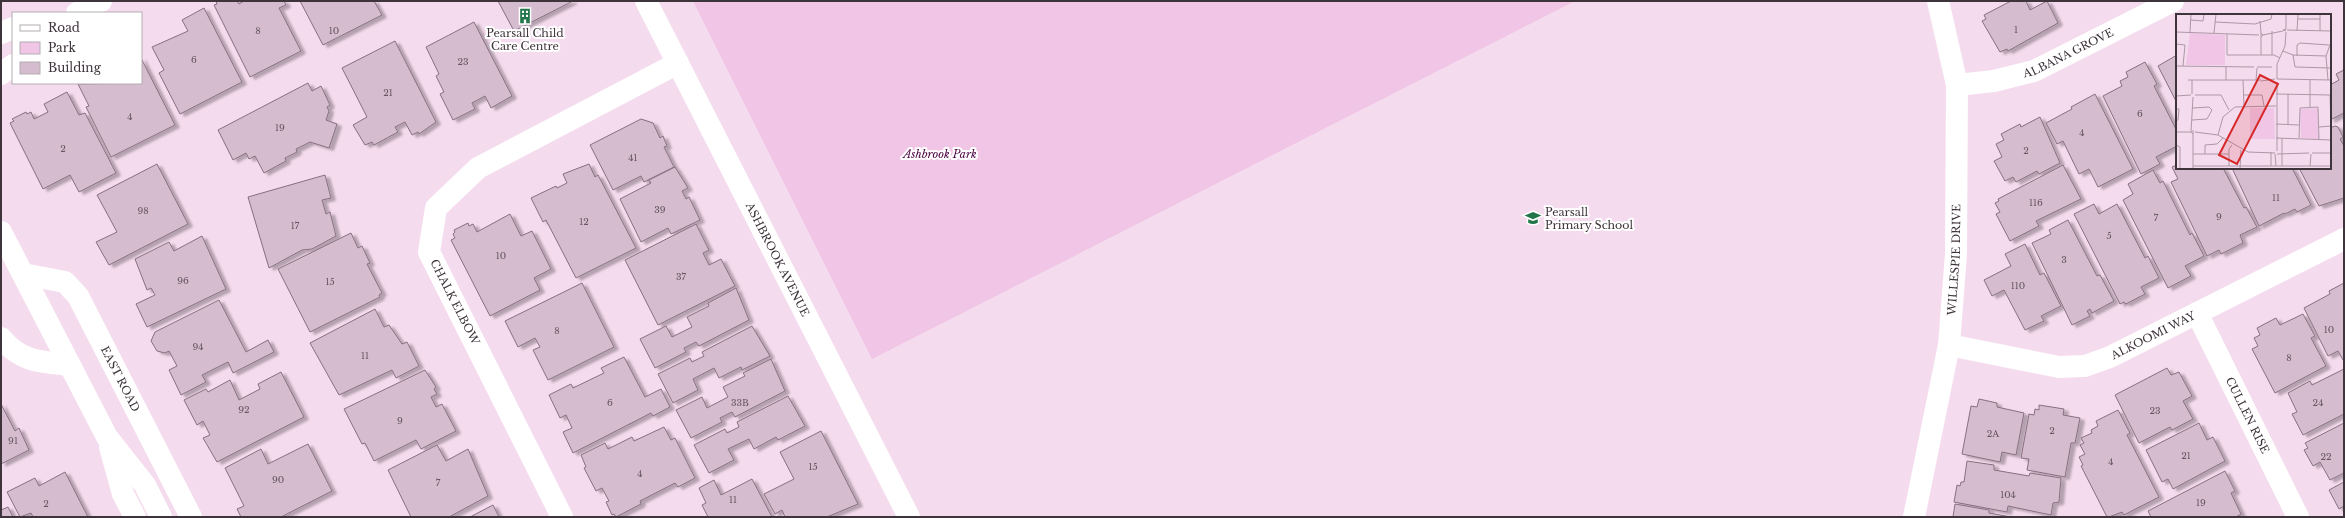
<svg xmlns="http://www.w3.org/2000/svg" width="2345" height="518" font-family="'Libre Baskerville',serif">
<defs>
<filter id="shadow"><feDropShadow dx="4.5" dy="2.5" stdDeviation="1" flood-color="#0004"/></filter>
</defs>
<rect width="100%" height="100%" fill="#f5dbee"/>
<path fill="#f0c5e5" d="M693,1H1575L872,359Z"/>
<g fill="#d5bcce" stroke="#877081" filter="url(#shadow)">
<path d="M216,1H237L239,4L244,1H284L286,5L279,8L301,51L250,77L214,5L217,4Z"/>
<path d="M300,1H374L382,15L323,45Z"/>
<path d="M498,1H573L514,31Z"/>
<path d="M2011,1H2026L2030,10L2047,1L2058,23L2008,51L2007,49L2000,52L1982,21L1986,19L1984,15Z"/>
<path d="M204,8L242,82L180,114L159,73L164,70L152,47L188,31L182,20Z"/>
<path d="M474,22L512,96L491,108L485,96L472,103L475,109L453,120L440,94L444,92L436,76L439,74L426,47Z"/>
<path d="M395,41L436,122L419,134L418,132L412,135L405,122L395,127L398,132L374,145L372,142L365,145L353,125L367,117L342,68Z"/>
<path d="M2177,55V103L2158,66Z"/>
<path d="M141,58L175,125L111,157L86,107L89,106L78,84L141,83Z"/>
<path d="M2145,62L2157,84L2154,86L2177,131V146L2156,157L2160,164L2141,174L2103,96L2122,86L2120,81L2128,77L2126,72Z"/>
<path d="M2344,70V113L2330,120V85L2339,80L2336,74Z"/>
<path d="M308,83L312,91L321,86L330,105L327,107L329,111L326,120L337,124L329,148L310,142L296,149L297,152L285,158L286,161L264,173L255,156L249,159L246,153L233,160L218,130Z"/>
<path d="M67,92L79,115L85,113L116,173L79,192L70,175L43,189L10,123L14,121L12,119L26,112L27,114L31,112L34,119L48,112L44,104Z"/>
<path d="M2095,94L2133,169L2098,187L2089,169L2079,174L2063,141L2057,144L2046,123L2072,109L2071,107Z"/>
<path d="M2040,117L2060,163L2039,174L2037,171L2016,182L2013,177L2005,181L1994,161L2002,157L1996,144L2004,140L2001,134L2020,124L2021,127Z"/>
<path d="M641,119L653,123L660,138L663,136L667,146L664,147L674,167L644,182L641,176L613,190L590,145Z"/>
<path d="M2335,126L2338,127L2343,137L2340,139L2344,146V198L2319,206L2299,168H2330V128Z"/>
<path d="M157,164L188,224L109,265L96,242L117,232L97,195Z"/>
<path d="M589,164L595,177L598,175L636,248L576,278L546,220L543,222L531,198L556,186L557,188L567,183L563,174Z"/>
<path d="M2063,165L2081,199L2036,221L2039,226L2010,241L1996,214L2000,212L1995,203L1999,201L1998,199Z"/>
<path d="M2177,165V168H2223L2244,208L2246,207L2257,227L2240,235L2243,243L2221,254L2219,250L2207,256L2171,182L2178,179L2172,167Z"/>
<path d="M675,167L688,188L682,191L686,199L689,197L700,220L671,234L668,228L641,242L620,199L651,183L649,180Z"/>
<path d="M2232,168H2292L2311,205L2297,212L2295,209L2285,214L2284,213L2259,226Z"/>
<path d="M2153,170L2160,183L2163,181L2190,235L2192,233L2204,256L2185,266L2191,276L2168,288L2123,200L2133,194L2128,184Z"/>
<path d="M325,175L331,198L322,200L326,214L330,212L336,236L312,249L302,250L269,268L248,197Z"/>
<path d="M2094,204L2099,214L2117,204L2145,258L2148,256L2159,278L2141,287L2145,294L2126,304L2124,302L2120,304L2074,214Z"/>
<path d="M510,214L521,236L532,231L551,269L534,278L540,290L490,316L451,240L455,238L453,234L455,232L454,230L468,223L469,226L473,224L477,232Z"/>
<path d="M2068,220L2097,276L2100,275L2114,301L2092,313L2090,309L2087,311L2090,316L2072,325L2032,243L2051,234L2049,230Z"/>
<path d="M696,224L709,250L703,253L709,265L721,259L735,286L658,325L625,260Z"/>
<path d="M351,233L358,248L362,246L370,263L367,264L382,293L379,295L380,297L310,332L278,269Z"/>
<path d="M202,236L226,289L147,327L136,304L155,295L151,288L147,290L135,259L169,242L174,251Z"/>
<path d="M2025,244L2040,275L2044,273L2061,306L2041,316L2044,321L2025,330L2004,290L1992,296L1984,280L2011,266L2005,254Z"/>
<path d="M582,283L614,347L548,380L533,350L540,347L535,338L518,347L505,321Z"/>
<path d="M2344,283V360H2343L2338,351L2328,356L2304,308L2330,294L2329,291Z"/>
<path d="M736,288L749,320L699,346L696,342L684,348L686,352L655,368L640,339L666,326L672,337L692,327L687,317L709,306L708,303Z"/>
<path d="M219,300L246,352L268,340L274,352L233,373L228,362L202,375L206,382L181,395L169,370L177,366L169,351L165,353L157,351L151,341L155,332Z"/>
<path d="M375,309L384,327L389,325L402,344L407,342L419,366L396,378L392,370L339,395L310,343Z"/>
<path d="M2303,314L2315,336L2311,338L2326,366L2275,393L2252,349L2258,346L2254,338L2260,335L2257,328L2276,318L2280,325Z"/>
<path d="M752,326L770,356L742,370L741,367L719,378L714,368L693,379L698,390L673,403L658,374L690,358L692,362L704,356L702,352Z"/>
<path d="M624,357L645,397L661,389L670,407L653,416L651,413L573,453L563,432L572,428L566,415L560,418L549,395L571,384L573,388L604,373L601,368Z"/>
<path d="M771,359L785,391L735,417L732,412L720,418L722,422L691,438L676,410L702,397L707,408L728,397L723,387L745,376L743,373Z"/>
<path d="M2167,368L2171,375L2179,372L2192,396L2183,401L2193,419L2172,430L2170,427L2139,443L2115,395Z"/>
<path d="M2344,369V414L2303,435L2292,414L2297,412L2288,393L2310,381L2312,385Z"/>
<path d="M425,370L436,387L434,389L437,394L431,397L436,407L442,404L456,431L421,449L416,440L374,461L365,443L362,444L344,409Z"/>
<path d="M281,372L304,417L217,462L203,438L210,435L203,421L197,425L184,400L206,389L208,392L230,380L239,400L260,389L258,384Z"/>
<path d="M788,396L805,426L778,440L776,437L754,449L749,439L728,449L734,460L709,473L694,445L725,429L727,433L739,427L737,422Z"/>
<path d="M1979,399L1997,403V407L2024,413L2016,455L2002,452L2000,462L1962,454L1971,406L1977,407Z"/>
<path d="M1,404L15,431L19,428L29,450L1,464Z"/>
<path d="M2039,405L2064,409L2063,415L2080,418L2075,443H2071L2065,477L2027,470L2029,459L2021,458L2029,414L2034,415L2035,409L2039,410Z"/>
<path d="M2118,410L2130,433L2127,435L2159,497L2124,515L2122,512L2109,517H2107L2081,466L2083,465L2079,457L2085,454L2080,445L2084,443L2081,438L2092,433L2091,430L2098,426L2096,421Z"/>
<path d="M2199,423L2207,440L2213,437L2225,461L2173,489L2168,479L2162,482L2146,450Z"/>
<path d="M2344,423V473L2330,480L2320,462L2313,466L2304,450L2308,448L2305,443Z"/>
<path d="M664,427L671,440L675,438L695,478L678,487L675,483L640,501L641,504L616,517L614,514L612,515L606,502L609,501L602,488L596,491L584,468L586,467L581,455L605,443L608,449L632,437L634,441Z"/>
<path d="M821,431L858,504L827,517H785L782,510L775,514L764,494L794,479L780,452Z"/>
<path d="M308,444L332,491L281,517H241L237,509L244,506L225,468L261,449L268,464Z"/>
<path d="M437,445L446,461L468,449L488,496L449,517H411L388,470Z"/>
<path d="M1967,461L1994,465V470L2029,476L2030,473L2061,478L2059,502L2053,503L2051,515L2008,506L2007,512L1954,502L1957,485L1960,486L1961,482H1964Z"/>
<path d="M2225,471L2235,491L2231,493L2241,514L2236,517H2151L2148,511Z"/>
<path d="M65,472L88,517H33L31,513L20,517L7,492L35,478L39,486Z"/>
<path d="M752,479L772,517H708L702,505L706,503L699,488L714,480L721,495Z"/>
<path d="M2344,482V506L2339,509L2329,490Z"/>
<path d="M1955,504L1989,510V513L2011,517H1953Z"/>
<path d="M493,505L499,517H470Z"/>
<path d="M8,507L13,517H1V510Z"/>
</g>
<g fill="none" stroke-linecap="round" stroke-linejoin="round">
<g stroke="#fff" stroke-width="22">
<path id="s1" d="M646,1L909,517"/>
<path d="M77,13L101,1"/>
<path d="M1,33L13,28"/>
<path d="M1,74L13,65"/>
<path id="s2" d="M1957,85L1994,81L2034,71L2173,1"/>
<path d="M1,232L107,437L145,485L161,517"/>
<path id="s3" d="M23,274L65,282L78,296L191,517"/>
<path id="s4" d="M2197,313L2298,517"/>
<path d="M1,338C21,362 41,362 70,365"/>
<path id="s5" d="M1949,345L2059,367L2085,366L2110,357L2344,239"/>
<path d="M110,447L123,494L135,517"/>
<path d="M562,517L429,252L436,208L478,168L678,63"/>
<path id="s6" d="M1914,517L1949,345L1956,254L1957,85L1938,1"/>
</g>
</g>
<defs>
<g id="building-bare" transform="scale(1.2)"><path d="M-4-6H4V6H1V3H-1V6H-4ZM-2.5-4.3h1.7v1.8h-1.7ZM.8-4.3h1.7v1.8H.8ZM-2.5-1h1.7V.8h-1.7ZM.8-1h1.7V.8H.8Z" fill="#227649" stroke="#fff" stroke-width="2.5" paint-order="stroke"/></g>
<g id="school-bare" transform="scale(1.2)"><path d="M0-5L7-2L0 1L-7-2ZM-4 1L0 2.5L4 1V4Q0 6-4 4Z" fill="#227649" stroke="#fff" stroke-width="2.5" paint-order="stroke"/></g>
</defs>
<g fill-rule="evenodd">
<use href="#building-bare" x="525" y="16"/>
<use href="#school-bare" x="1533" y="218"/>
</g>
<g text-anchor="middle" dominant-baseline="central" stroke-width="4" stroke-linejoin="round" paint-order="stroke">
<g font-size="9" fill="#645660">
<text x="2016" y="29">1</text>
<text x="258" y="30">8</text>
<text x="334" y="30">10</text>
<text x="194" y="59">6</text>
<text x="463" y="61">23</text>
<text x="388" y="92">21</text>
<text x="2140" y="113">6</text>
<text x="130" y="116">4</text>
<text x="280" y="127">19</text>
<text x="2082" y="132">4</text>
<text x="63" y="148">2</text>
<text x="2026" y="150">2</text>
<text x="633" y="157">41</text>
<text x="2276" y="197">11</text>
<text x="2036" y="202">116</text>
<text x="660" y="209">39</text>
<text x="143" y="210">98</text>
<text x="2219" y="216">9</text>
<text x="2156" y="217">7</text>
<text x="584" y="221">12</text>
<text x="295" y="225">17</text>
<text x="2109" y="235">5</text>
<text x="501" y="255">10</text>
<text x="2064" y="259">3</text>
<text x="681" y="276">37</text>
<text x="183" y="280">96</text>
<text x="330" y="281">15</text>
<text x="2018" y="285">110</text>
<text x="2329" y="329">10</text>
<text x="557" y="330">8</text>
<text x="198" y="346">94</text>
<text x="365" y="355">11</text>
<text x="2289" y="357">8</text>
<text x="610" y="402">6</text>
<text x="740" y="402">33B</text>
<text x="2318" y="402">24</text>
<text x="244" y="409">92</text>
<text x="2155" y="410">23</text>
<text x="400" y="420">9</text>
<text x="2052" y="430">2</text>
<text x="1993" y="433">2A</text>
<text x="13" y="440">91</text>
<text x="2186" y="455">21</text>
<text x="2326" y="456">22</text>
<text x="2111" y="461">4</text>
<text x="813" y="466">15</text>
<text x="640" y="473">4</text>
<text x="278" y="479">90</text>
<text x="438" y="482">7</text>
<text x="2008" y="494">104</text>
<text x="733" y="499">11</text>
<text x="2201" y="502">19</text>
<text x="46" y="503">2</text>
</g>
<g font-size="11" fill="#3e343b" stroke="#fff">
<text x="525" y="33">Pearsall Child<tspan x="525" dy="13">Care Centre</tspan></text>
<text x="1545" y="212" text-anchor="start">Pearsall<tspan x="1545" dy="13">Primary School</tspan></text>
</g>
<g font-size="11" fill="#3e343b" stroke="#fff">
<text stroke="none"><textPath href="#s2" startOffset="117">ALBANA GROVE</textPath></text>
<text stroke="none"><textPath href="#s1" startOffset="290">ASHBROOK AVENUE</textPath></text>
<text stroke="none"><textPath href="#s6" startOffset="261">WILLESPIE DRIVE</textPath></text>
<text transform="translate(455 302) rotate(63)">CHALK ELBOW</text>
<text stroke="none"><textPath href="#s5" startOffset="213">ALKOOMI WAY</textPath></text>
<text stroke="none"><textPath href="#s3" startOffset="155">EAST ROAD</textPath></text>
<text stroke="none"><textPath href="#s4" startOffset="114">CULLEN RISE</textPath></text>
</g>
<g font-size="11" font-style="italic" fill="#4b0040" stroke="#fff">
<text x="940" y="154">Ashbrook Park</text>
</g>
</g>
<g transform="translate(2176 14)">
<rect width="155" height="155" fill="#f5dbee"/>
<path d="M14,19L49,21V51H10ZM74,94H98L99,125H74ZM142,94L143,125L125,124L124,95Z" fill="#f0c5e5"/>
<path fill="none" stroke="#ac98a6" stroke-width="1" d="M110,0V15L107,16L110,17M122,5H144M15,6L27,7L28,0M84,7L85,19M39,8L79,10L95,5L96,0M111,16L155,17M121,17L122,0M144,17V0M0,18L83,21M14,18L15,0M38,19L40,0M51,20V41H98L104,44M87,21L107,17M0,30L9,31L7,52M107,37L117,41L150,42M85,41V19L87,21L85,23M96,41V17M117,41L119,53L155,54M121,42V31L124,29L153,31M0,52L78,53M50,53V66M81,53H96M101,65L155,66M101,65V50L109,32L110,18M12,66H85M67,66L68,92M80,66L81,54M134,66V93M152,66L150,42L155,28M85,67L99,65M101,68V137M16,80V66M100,80L154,81L155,112L143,113M19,81H45L53,96M68,81H86L88,92M0,82L15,81M0,95H3L2,106L0,107M16,106L31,105L36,96L33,93L17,94M100,110L123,111M112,110V80M17,116V120L15,118L17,83M0,118H15M19,118L42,121L72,138L99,139M17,120V155M42,121L47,103L59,93L100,92M100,124L155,126M106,124V152M123,124L124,94L142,93L143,126M0,131L4,133V155M136,139H155M17,140H53M29,140V131L41,130L47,124M99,140L100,152M101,140L133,139M17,152H155M53,152V135L56,131M95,152V138M134,152L135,140M64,155L65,136"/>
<path fill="#d62828" fill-opacity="0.15" stroke="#d62828" stroke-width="2" d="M84,61L102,70L61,150L43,141Z"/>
<rect width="155" height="155" fill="none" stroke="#3e343b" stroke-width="2"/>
</g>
<rect width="2345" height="518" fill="none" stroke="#3e343b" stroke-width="4"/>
<rect x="12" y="12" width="130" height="72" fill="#ffffff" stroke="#b2aeb1"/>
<rect x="20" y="25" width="20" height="6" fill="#ffffff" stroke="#b2aeb1"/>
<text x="48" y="32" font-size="12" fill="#3e343b">Road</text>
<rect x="20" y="42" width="20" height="12" fill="#f0c5e5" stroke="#b2aeb1"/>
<text x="48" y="52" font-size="12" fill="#3e343b">Park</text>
<rect x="20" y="62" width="20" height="12" fill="#d5bcce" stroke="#b2aeb1"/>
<text x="48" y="72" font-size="12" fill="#3e343b">Building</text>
</svg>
